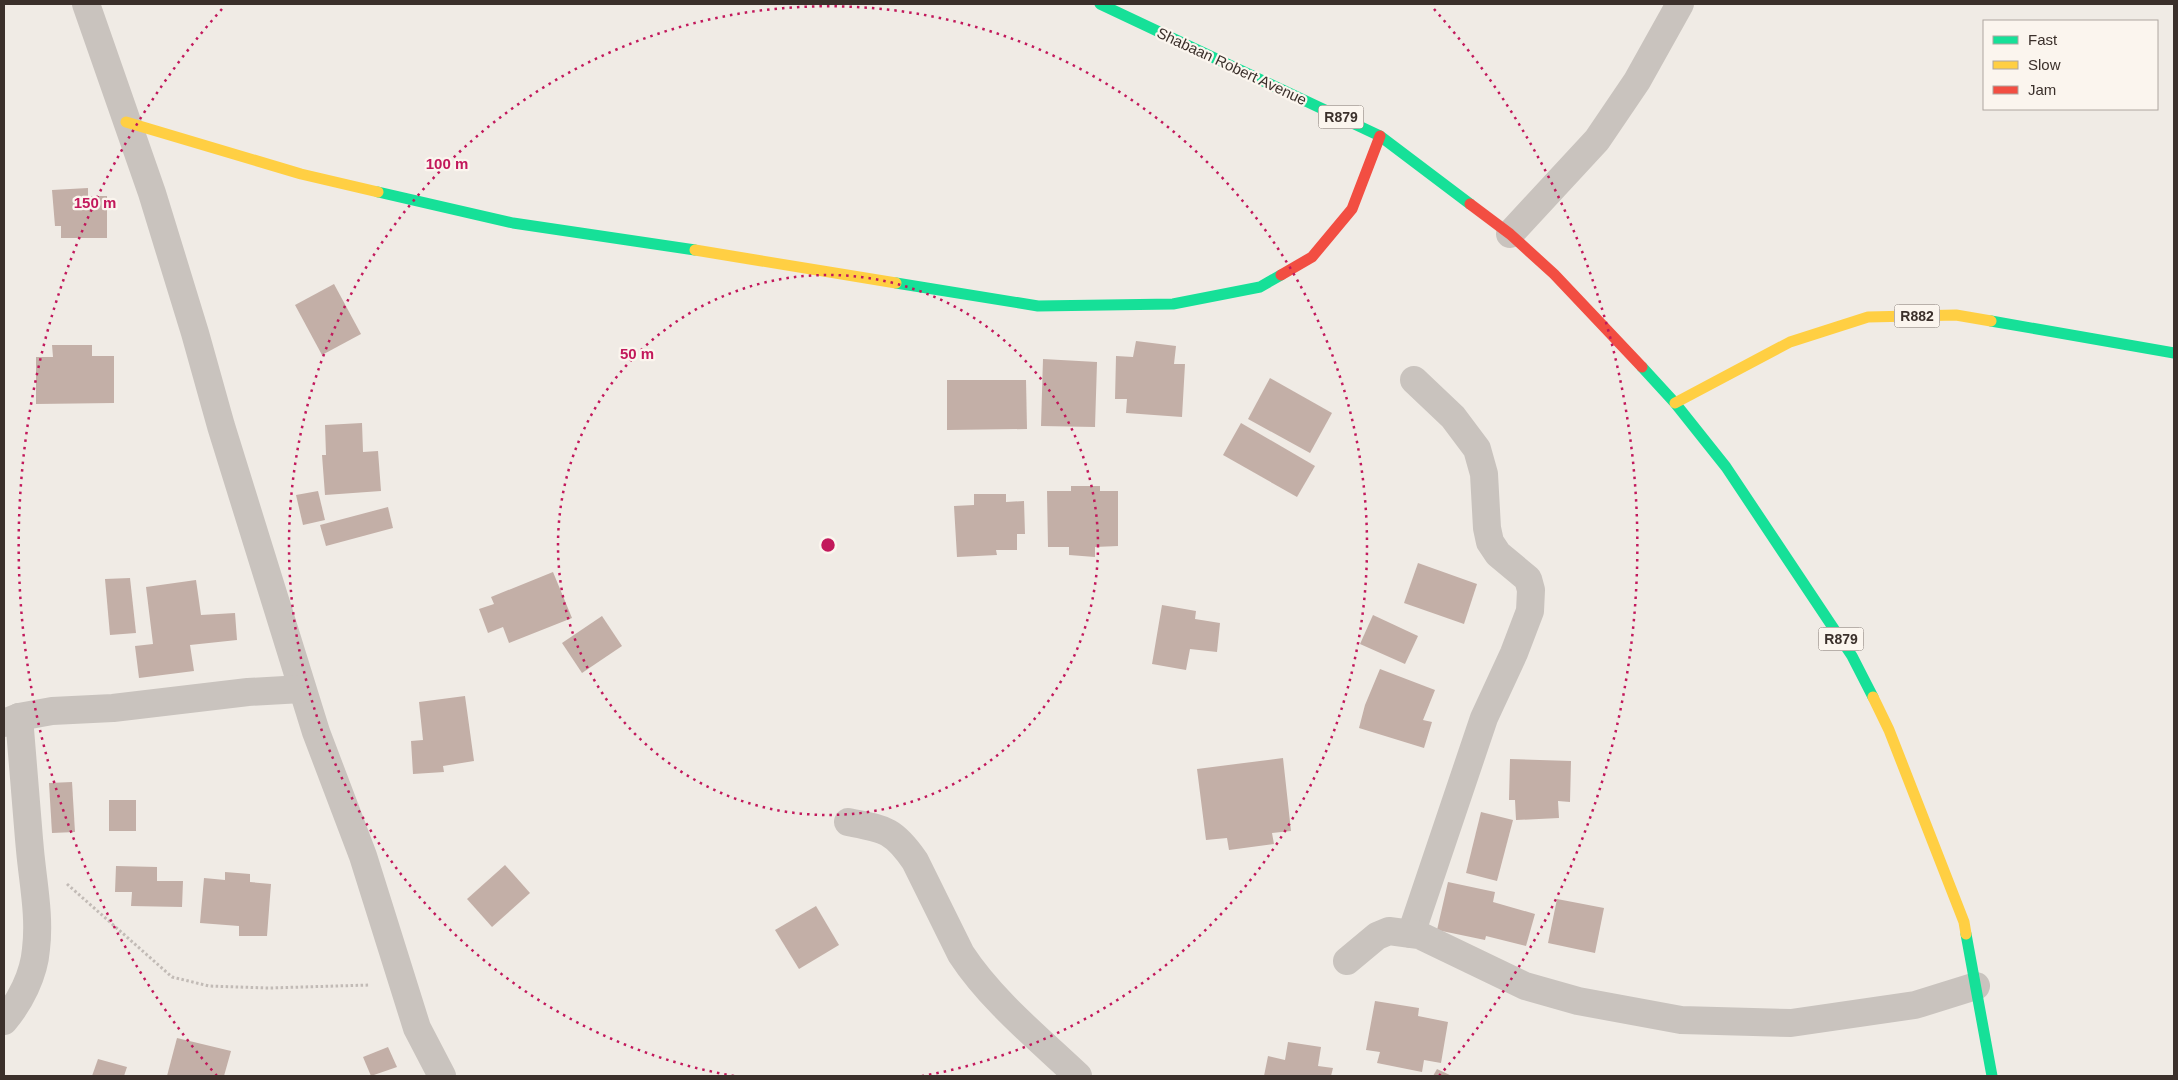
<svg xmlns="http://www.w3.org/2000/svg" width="2178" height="1080" font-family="Arial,sans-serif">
<rect width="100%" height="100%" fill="#f0ebe5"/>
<g fill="#c3afa7">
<path d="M88,188V196H107V238H61V226H55L52,190Z"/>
<path d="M334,284L361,334L322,355L295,305Z"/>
<path d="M1136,341L1176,346L1174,364H1185L1182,417L1126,413L1127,399H1115L1116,356L1133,357Z"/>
<path d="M52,345H92V356H114V403L36,404V357H53Z"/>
<path d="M1043,359L1097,362L1095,427L1041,426Z"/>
<path d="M1270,378L1332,413L1310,453L1248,419Z"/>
<path d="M947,380H1026L1027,429L947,430Z"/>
<path d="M362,423L363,452L378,451L381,491L325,495L322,455H326L325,425Z"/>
<path d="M1241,423L1315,466L1297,497L1223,455Z"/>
<path d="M1071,486H1100V491H1118V546L1095,547V557L1069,555V547H1048L1047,491H1071Z"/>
<path d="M318,491L325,520L303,525L296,495Z"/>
<path d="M974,494H1006V502L1024,501L1025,534H1017V550H996L997,555L957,557L954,506L974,505Z"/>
<path d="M388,507L393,528L326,546L320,525Z"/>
<path d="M1418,563L1477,584L1464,624L1404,603Z"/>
<path d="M553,572L572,618L509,643L503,627L488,633L479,609L494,604L491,597Z"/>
<path d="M130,578L136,633L110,635L105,579Z"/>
<path d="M196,580L201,615L235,613L237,640L190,645L194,671L139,678L135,646L153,644L146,587Z"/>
<path d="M1162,605L1196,611L1195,619L1220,623L1217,652L1190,649L1186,670L1152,664Z"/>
<path d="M1373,615L1418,636L1405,664L1360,644Z"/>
<path d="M602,616L622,646L582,673L562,643Z"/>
<path d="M1380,669L1435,690L1423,720L1432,722L1424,748L1359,728L1365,705Z"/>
<path d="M465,696L474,761L443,766L444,772L413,774L411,741L423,740L419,702Z"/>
<path d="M1283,758L1291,831L1272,833L1274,844L1229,850L1227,838L1206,840L1197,769Z"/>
<path d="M1510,759L1571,761L1570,802L1558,801L1559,818L1516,820L1515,800H1509Z"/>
<path d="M72,782L75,832L52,833L49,783Z"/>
<rect x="109" y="800" width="27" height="31"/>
<path d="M1481,812L1513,820L1497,881L1466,873Z"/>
<path d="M505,865L530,893L492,927L467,899Z"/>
<path d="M116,866L157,867V881H183L182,907L131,906L132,892H115Z"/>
<path d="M225,872L250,874V882L271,884L267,936H239V926L200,923L204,878L225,880Z"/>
<path d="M1448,882L1495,892L1493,902L1535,914L1526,946L1486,936L1485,940L1437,930Z"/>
<path d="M1557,899L1604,908L1595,953L1548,943Z"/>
<path d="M816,906L839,945L799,969L775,930Z"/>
<path d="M1375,1001L1419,1008L1418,1016L1448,1022L1441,1063L1424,1060L1422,1072L1377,1063L1380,1052L1366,1050Z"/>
<path d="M177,1038L231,1051L224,1076H167Z"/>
<path d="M1288,1042L1321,1047L1318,1066L1333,1068L1331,1076H1264L1268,1056L1285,1060Z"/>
<path d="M388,1047L397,1067L371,1076L363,1057Z"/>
<path d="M98,1059L127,1067L124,1076H92Z"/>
<path d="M1437,1069L1452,1076H1433Z"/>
</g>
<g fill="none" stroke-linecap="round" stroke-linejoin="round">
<path stroke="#c2bbb6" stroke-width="3" stroke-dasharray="2.5 2.5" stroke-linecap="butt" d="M67,884L172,977L209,986L269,988L370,985"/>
<g stroke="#c9c3be" stroke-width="28">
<path d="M86,4L152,193L195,333L221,426L316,732L363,856L417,1028L442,1076"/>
<path d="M1510,234L1597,140L1637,81L1680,4"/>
<path d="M4,723L19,717L52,711L113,708L248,692L302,689"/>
<path d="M848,822C884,829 893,829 915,861L961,954C991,1000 1039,1039 1078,1076"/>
<path d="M1411,934L1484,718L1514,653L1530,611L1531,590L1528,579L1498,554L1490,542L1487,528L1484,474L1477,449L1453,417L1414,380"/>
<path d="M1347,961L1377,936L1389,931L1419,935L1525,986L1578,1001L1681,1020L1791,1023L1915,1005L1976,986"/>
<path d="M4,1021C20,1002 34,975 36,949C40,916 33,883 30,850C26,806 23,762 19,717"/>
</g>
<g stroke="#16e098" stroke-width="11">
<path d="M1100,4L1380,136L1470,204"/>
<path d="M378,192L513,223L695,250"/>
<path d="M896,283L1038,306L1173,304L1260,287L1281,275"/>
<path d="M1991,321L2174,353"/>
<path d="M1642,367L1675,403L1726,467L1852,656L1873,697"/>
<path d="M1966,934L1992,1076"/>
</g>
<g stroke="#ffcf43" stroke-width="11">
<path d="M126,122L301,174L378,192"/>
<path d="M695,250L896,283"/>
<path d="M1675,403L1790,342L1868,317L1956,315L1991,321"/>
<path d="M1873,697L1889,730L1964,922L1966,934"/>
</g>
<g stroke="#f24e42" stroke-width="11">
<path d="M1470,204L1510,234L1554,274L1642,367"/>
<path d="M1281,275L1312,257L1352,209L1380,136"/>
</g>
</g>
<g fill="none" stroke="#c2185b" stroke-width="2.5" stroke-dasharray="2.5 5">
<circle cx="828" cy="545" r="270"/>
<path d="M734 1076A539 539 0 1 1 922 1076"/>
<path d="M217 1076A809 809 0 0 1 222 9M1434 9A809 809 0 0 1 1439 1076"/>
</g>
<g text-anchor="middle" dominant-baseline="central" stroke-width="4.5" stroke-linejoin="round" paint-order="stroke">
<g fill="#fbf5ee" stroke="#756b66" stroke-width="1">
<rect x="1318.5" y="105.5" width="45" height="23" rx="4"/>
<rect x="1894.5" y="304.5" width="45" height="23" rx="4"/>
<rect x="1818.5" y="627.5" width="45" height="23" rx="4"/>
</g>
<g font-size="14" font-weight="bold" fill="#3b302b">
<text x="1341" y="117">R879</text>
<text x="1917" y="316">R882</text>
<text x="1841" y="639">R879</text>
</g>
<g font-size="15" fill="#3b302b" stroke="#fbf5ee">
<text transform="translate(1232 66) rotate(25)">Shabaan Robert Avenue</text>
</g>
</g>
<circle cx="828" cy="545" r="8" fill="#c2185b" stroke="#fbf5ee" stroke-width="2.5"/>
<g font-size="15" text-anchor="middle" font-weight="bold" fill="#c2185b" stroke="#fbf5ee" stroke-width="4.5" stroke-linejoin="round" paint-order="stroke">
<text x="447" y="169">100 m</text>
<text x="95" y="208">150 m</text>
<text x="637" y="359">50 m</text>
</g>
<rect width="2178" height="1080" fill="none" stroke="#3b302b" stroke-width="10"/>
<rect x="1983" y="20" width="175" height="90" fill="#fbf5ee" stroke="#aea6a0"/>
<rect x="1993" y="36" width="25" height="8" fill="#16e098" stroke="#aea6a0"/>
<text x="2028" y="45" font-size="15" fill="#3b302b">Fast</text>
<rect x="1993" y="61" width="25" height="8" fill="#ffcf43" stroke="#aea6a0"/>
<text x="2028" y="70" font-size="15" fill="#3b302b">Slow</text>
<rect x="1993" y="86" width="25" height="8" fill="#f24e42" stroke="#aea6a0"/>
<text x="2028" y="95" font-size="15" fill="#3b302b">Jam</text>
</svg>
